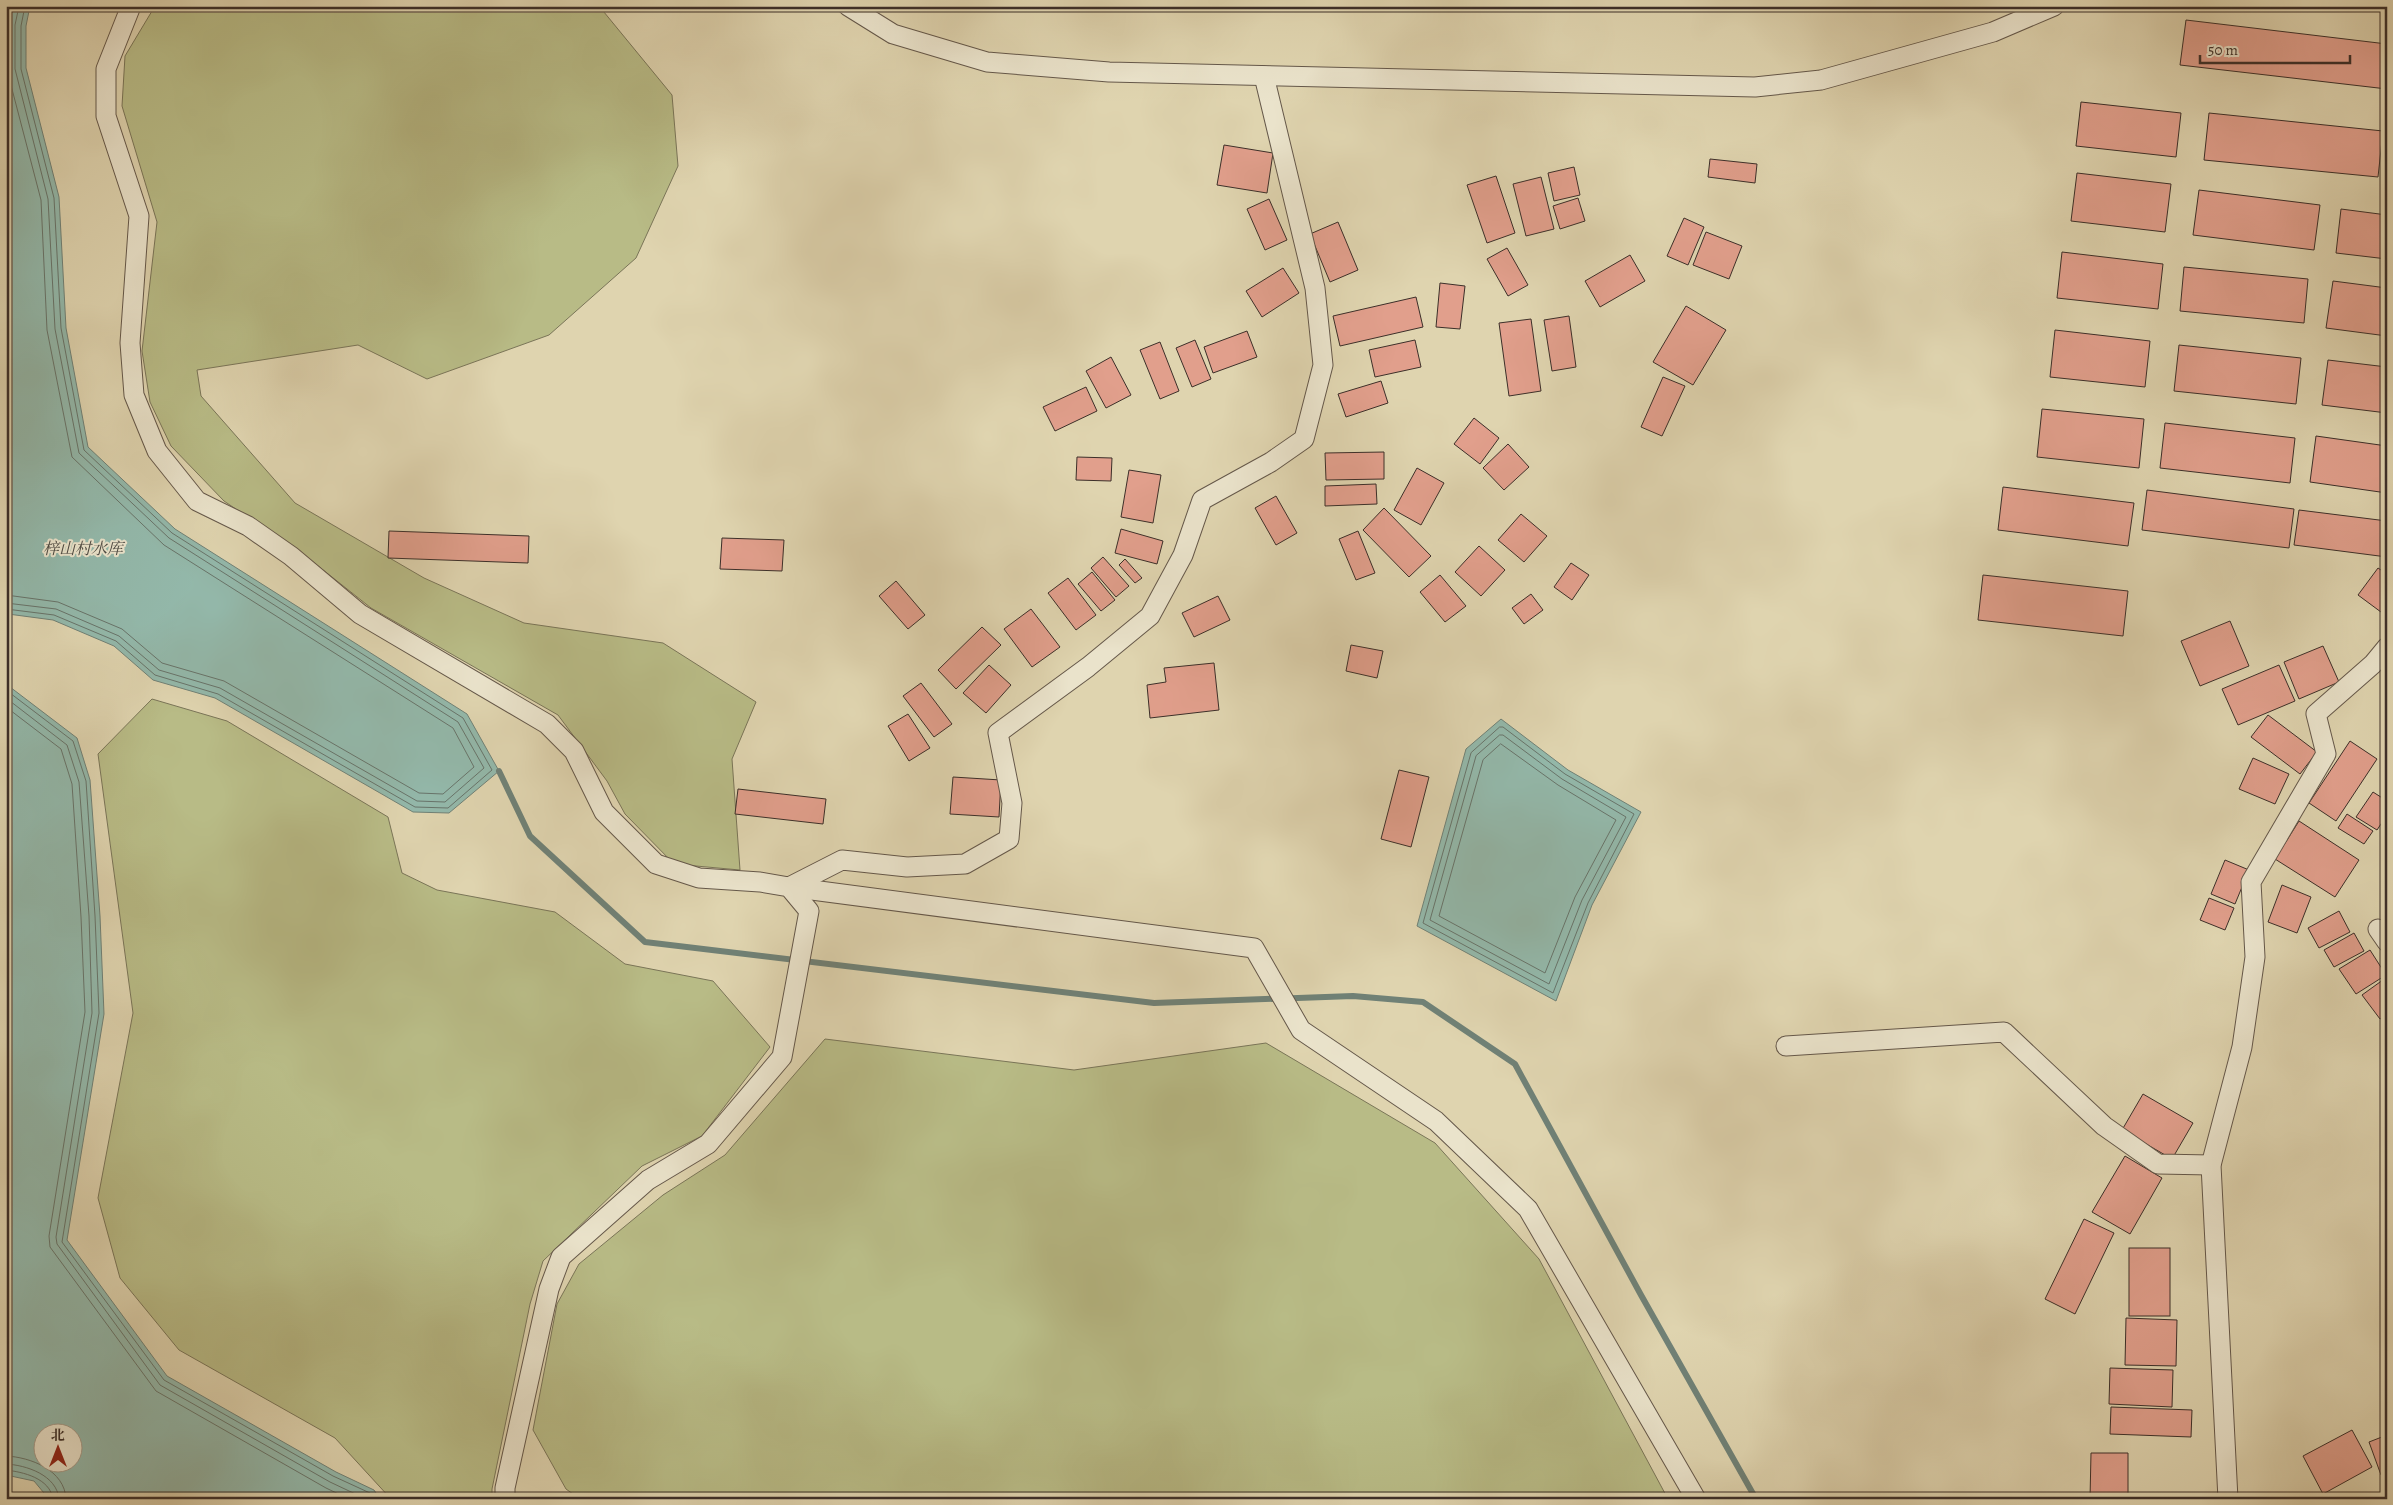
<svg xmlns="http://www.w3.org/2000/svg" width="2393" height="1505" font-family="Alegreya,'Noto Serif SC',serif">
<rect width="100%" height="100%" fill="#dfd4af"/>
<filter id="stains"><feTurbulence type="fractalNoise" baseFrequency=".004" numOctaves="4"/><feColorMatrix values="0 0 0 0 .2 0 0 0 0 .09 0 0 0 0 .02 0 0 0 .5 -.17"/></filter>
<radialGradient id="worn" r=".72"><stop offset=".6" stop-color="#630" stop-opacity="0"/><stop offset="1" stop-color="#630" stop-opacity=".3"/></radialGradient>
<g fill="#b8bb86" stroke="#7a7558">
<path d="M155,6H599L672,95L678,166L636,258L549,335L427,379L358,345L197,370L201,396L295,503L424,578L524,623L663,643L756,702L732,759L740,870L674,864L625,814L607,781L558,715L371,608L308,558L224,501L171,446L150,402L142,351L157,222L122,106L125,56Z"/>
<path d="M152,699L227,721L388,817L402,873L437,890L555,912L625,964L713,981L770,1047L702,1136L642,1166L543,1261L530,1304L492,1489V1499H391L335,1438L179,1350L120,1278L98,1198L133,1013L98,754Z"/>
<path d="M825,1039L1074,1070L1266,1043L1435,1143L1539,1259L1668,1499H580L566,1489L533,1430L557,1304L579,1264L663,1195L725,1155Z"/>
</g>
<g fill="#93b8aa" stroke="#708176" fill-rule="evenodd">
<path d="M6,6H30L26,26V68L59,197L66,328L88,447L175,529L467,714L499,771L449,813L413,812L215,698L153,680L114,646L53,620L8,614L6,617Z"/>
<path d="M6,678L10,687L77,738L90,780L100,916L104,1014L67,1240L167,1376L336,1472L374,1490L380,1499H49L34,1481L6,1475ZM42,1432H72V1462H42Z"/>
<path d="M1501,719L1568,770L1641,812L1592,905L1556,1001L1417,926L1466,749Z"/>
</g>
<g fill="none" stroke-linecap="round" stroke-linejoin="round">
<g stroke="#68746a" stroke-width="1">
<path d="M6,595L58,602L122,629L162,663L224,681L419,793L443,794L474,767L453,728L164,545L72,457L47,330L41,200L7,70V25L11,6"/>
<path d="M6,603L56,609L119,636L159,670L220,688L417,801L445,802L484,768L458,722L169,538L79,453L55,329L48,199L15,69V25L19,6"/>
<path d="M6,609L54,615L116,641L155,675L218,694L415,807L448,808L492,770L463,718L172,533L84,450L61,328L54,198L21,69V26L25,6"/>
<path d="M6,690L73,741L86,781L95,916L99,1013L62,1242L164,1380L333,1476L370,1493L374,1499"/>
<path d="M6,698L67,745L79,782L89,916L92,1013L56,1237L57,1244L160,1385L330,1482L366,1499"/>
<path d="M6,707L61,749L72,784L81,917L85,1012L49,1236L50,1247L156,1391L326,1488L349,1499"/>
<path d="M1500,727H1503L1565,774L1634,814L1588,903L1553,993L1423,923L1471,753Z"/>
<path d="M1500,735H1503L1562,779L1626,817L1582,900L1549,984L1430,920L1476,756Z"/>
<path d="M1501,744L1558,785L1616,820L1575,897L1545,973L1439,916L1483,760Z"/>
<path d="M6,1456C30,1457 65,1470 66,1499"/>
<path d="M6,1464C26,1465 57,1475 59,1499"/>
<path d="M6,1470C23,1472 50,1478 53,1499"/>
</g>
<path stroke="#708176" stroke-width="6" d="M499,771L530,836L645,942L1154,1003L1353,996L1423,1002L1515,1064L1641,1295L1756,1499"/>
</g>
<g fill="#e19f8c" stroke="#3c2f29">
<path d="M2186,20L2387,44V89L2180,65Z"/>
<path d="M2081,102L2181,113L2176,157L2076,146Z"/>
<path d="M2209,113L2383,131L2378,177L2204,160Z"/>
<path d="M1224,145L1273,153L1267,193L1217,185Z"/>
<path d="M1710,159L1757,164L1755,183L1708,177Z"/>
<path d="M1574,167L1580,195L1554,201L1548,173Z"/>
<path d="M2077,173L2171,184L2165,232L2071,221Z"/>
<path d="M1496,176L1515,233L1487,243L1467,185Z"/>
<path d="M1541,177L1554,229L1526,236L1513,184Z"/>
<path d="M2199,190L2320,205L2314,250L2193,235Z"/>
<path d="M1578,198L1585,221L1560,229L1553,206Z"/>
<path d="M1269,199L1287,240L1265,250L1247,209Z"/>
<path d="M2341,209L2387,215V259L2336,253Z"/>
<path d="M1684,218L1704,227L1688,265L1667,256Z"/>
<path d="M1338,222L1358,270L1330,282L1310,234Z"/>
<path d="M1706,232L1742,246L1729,279L1693,265Z"/>
<path d="M1507,248L1528,285L1508,296L1487,259Z"/>
<path d="M2062,252L2163,264L2158,309L2057,298Z"/>
<path d="M1630,255L1645,281L1600,307L1585,281Z"/>
<path d="M2184,267L2308,279L2304,323L2180,311Z"/>
<path d="M1283,268L1299,293L1262,317L1246,291Z"/>
<path d="M2333,281L2387,288V336L2326,328Z"/>
<path d="M1440,283L1465,286L1460,329L1436,327Z"/>
<path d="M1416,297L1423,327L1340,346L1333,316Z"/>
<path d="M1686,306L1726,330L1693,385L1653,362Z"/>
<path d="M1569,316L1576,367L1552,371L1544,320Z"/>
<path d="M1531,319L1541,391L1509,396L1499,323Z"/>
<path d="M2055,330L2150,341L2145,387L2050,377Z"/>
<path d="M1247,331L1257,357L1213,373L1204,347Z"/>
<path d="M1195,340L1211,379L1192,387L1176,348Z"/>
<path d="M1415,340L1421,367L1375,377L1369,350Z"/>
<path d="M1160,342L1179,391L1160,399L1140,350Z"/>
<path d="M2179,345L2301,358L2296,404L2174,391Z"/>
<path d="M1111,357L1131,395L1106,408L1086,371Z"/>
<path d="M2328,360L2387,367V413L2322,405Z"/>
<path d="M1663,377L1685,386L1662,436L1641,427Z"/>
<path d="M1381,381L1388,403L1346,417L1338,394Z"/>
<path d="M1086,387L1097,411L1055,431L1043,407Z"/>
<path d="M2042,409L2144,419L2139,468L2037,457Z"/>
<path d="M1474,418L1499,438L1480,464L1454,444Z"/>
<path d="M2165,423L2295,438L2290,483L2160,468Z"/>
<path d="M2316,436L2387,446V493L2310,482Z"/>
<path d="M1508,444L1529,467L1504,490L1483,468Z"/>
<path d="M1384,452V479L1326,480L1325,453Z"/>
<path d="M1077,457L1112,458L1111,481L1076,480Z"/>
<path d="M1417,468L1444,483L1421,525L1394,510Z"/>
<path d="M1129,470L1161,475L1153,523L1121,517Z"/>
<path d="M1376,484L1377,504L1325,506V486Z"/>
<path d="M2003,487L2134,503L2128,546L1998,530Z"/>
<path d="M2147,490L2294,509L2289,548L2142,530Z"/>
<path d="M1276,496L1297,533L1276,545L1255,508Z"/>
<path d="M1384,508L1431,556L1409,577L1363,530Z"/>
<path d="M2299,510L2387,521V557L2294,545Z"/>
<path d="M1521,514L1547,536L1524,562L1498,540Z"/>
<path d="M1121,529L1163,541L1157,564L1115,553Z"/>
<path d="M389,531L529,536L528,563L388,558Z"/>
<path d="M1358,531L1375,573L1356,580L1339,539Z"/>
<path d="M722,538L784,540L782,571L720,569Z"/>
<path d="M1479,546L1505,570L1481,596L1455,572Z"/>
<path d="M1103,557L1129,586L1116,597L1091,568Z"/>
<path d="M1125,559L1142,578L1135,583L1119,565Z"/>
<path d="M1571,563L1589,575L1572,600L1554,587Z"/>
<path d="M2378,568L2387,574V612L2385,615L2358,595Z"/>
<path d="M1092,572L1115,600L1101,611L1078,584Z"/>
<path d="M1440,575L1466,606L1445,622L1420,592Z"/>
<path d="M1983,575L2128,591L2123,636L1978,620Z"/>
<path d="M1068,578L1096,615L1076,630L1048,593Z"/>
<path d="M896,581L925,615L908,629L879,596Z"/>
<path d="M1531,594L1543,610L1524,624L1512,608Z"/>
<path d="M1218,596L1230,620L1194,637L1182,613Z"/>
<path d="M1031,609L1060,647L1032,667L1004,629Z"/>
<path d="M2230,621L2249,666L2200,686L2181,641Z"/>
<path d="M982,627L1001,645L956,689L938,670Z"/>
<path d="M1351,645L1383,651L1377,678L1346,671Z"/>
<path d="M2323,646L2339,682L2299,699L2284,662Z"/>
<path d="M1214,663L1219,710L1150,718L1147,685L1166,682L1164,668Z"/>
<path d="M989,665L1011,685L986,713L963,693Z"/>
<path d="M2279,665L2295,701L2238,725L2222,689Z"/>
<path d="M921,683L952,724L934,737L903,696Z"/>
<path d="M908,714L930,748L909,761L888,726Z"/>
<path d="M2268,715L2317,752L2300,774L2251,737Z"/>
<path d="M2350,741L2377,759L2336,821L2309,803Z"/>
<path d="M2253,758L2289,774L2275,804L2239,789Z"/>
<path d="M1399,770L1429,777L1411,847L1381,839Z"/>
<path d="M953,777L1001,780L999,817L950,814Z"/>
<path d="M738,789L826,799L823,824L735,814Z"/>
<path d="M2373,792L2387,801V815L2377,830L2356,817Z"/>
<path d="M2347,814L2373,831L2364,844L2338,828Z"/>
<path d="M2299,821L2359,860L2335,897L2275,859Z"/>
<path d="M2225,860L2249,870L2235,904L2211,894Z"/>
<path d="M2282,885L2311,897L2297,933L2268,922Z"/>
<path d="M2209,898L2234,908L2225,930L2200,920Z"/>
<path d="M2339,911L2350,932L2319,948L2308,928Z"/>
<path d="M2354,933L2364,951L2334,967L2324,950Z"/>
<path d="M2370,950L2386,975L2356,994L2339,969Z"/>
<path d="M2387,977V1015L2380,1019L2362,995Z"/>
<path d="M2143,1094L2193,1123L2172,1159L2122,1130Z"/>
<path d="M2125,1156L2162,1178L2130,1234L2092,1212Z"/>
<path d="M2084,1219L2114,1233L2075,1314L2045,1299Z"/>
<rect x="2129" y="1248" width="41" height="68"/>
<path d="M2126,1318L2177,1320L2176,1366L2125,1365Z"/>
<path d="M2110,1368L2173,1370L2172,1407L2109,1404Z"/>
<path d="M2111,1407L2192,1410L2191,1437L2110,1434Z"/>
<path d="M2352,1430L2372,1467L2323,1494L2303,1456Z"/>
<path d="M2387,1435V1473L2381,1475L2369,1442Z"/>
<path d="M2091,1453H2128V1499H2090Z"/>
</g>
<g fill="none" stroke-linecap="round" stroke-linejoin="round">
<g stroke="#65584a" stroke-width="21">
<g id="minor">
<path d="M131,6L106,69V116L139,216L130,343L134,395L157,451L197,501L248,526L291,556L360,614L547,724L574,751L604,812L656,864L699,878L760,882L789,887L809,911L782,1057L708,1144L648,1180L561,1257L549,1289L505,1488V1499"/>
<path d="M848,6L893,34L987,62L1109,72L1755,87L1821,80L1993,32L2054,6"/>
<path d="M789,887L1254,948L1301,1030L1436,1121L1528,1209L1696,1499"/>
<path d="M789,887L842,860L907,867L965,864L1009,839L1012,803L998,733L1088,667L1150,616L1183,555L1202,500L1271,462L1304,439L1323,365L1315,288L1264,76"/>
<path d="M2378,929L2387,942"/>
<path d="M1786,1046L2004,1032L2104,1126L2158,1164L2211,1165"/>
<path d="M2228,1499L2211,1165L2242,1047L2255,957L2251,882L2326,754L2316,714L2373,664L2387,647"/>
</g>
</g>
<use href="#minor" stroke="#eae3cb" stroke-width="19"/>
</g>
<g text-anchor="middle" dominant-baseline="central" stroke-width="4" stroke-linejoin="round" paint-order="stroke">
<g font-size="16" font-style="italic" fill="#4d4a43" stroke="#eae3cb">
<text x="83" y="549">梓山村水库</text>
</g>
</g>
<rect width="2393" height="1505" fill="none" stroke="#dfd4af" stroke-width="25"/>
<rect x="8" y="8" width="2378" height="1490" fill="none" stroke="#3c2f29" stroke-width="2.5"/>
<rect x="12" y="12" width="2368" height="1480" fill="none" stroke="#3c2f29"/>
<g transform="translate(58 1448)"><circle r="24" fill="#eae3cb" stroke="#a49b8a"/>
<path d="M0-4L9 19L0 12L-9 19Z" fill="#8f2418"/>
<text y="-8" font-size="14" font-weight="bold" text-anchor="middle" fill="#3c2f29">北</text>
</g>
<path d="M2200 55v8h150v-8" fill="none" stroke="#3c2f29" stroke-width="2.5"/>
<text x="2208" y="55" font-size="15" fill="#3c2f29" stroke="#eae3cb" stroke-width="4" paint-order="stroke">50 m</text>
<rect width="100%" height="100%" filter="url(#stains)"/>
<rect width="100%" height="100%" fill="url(#worn)"/>
</svg>
